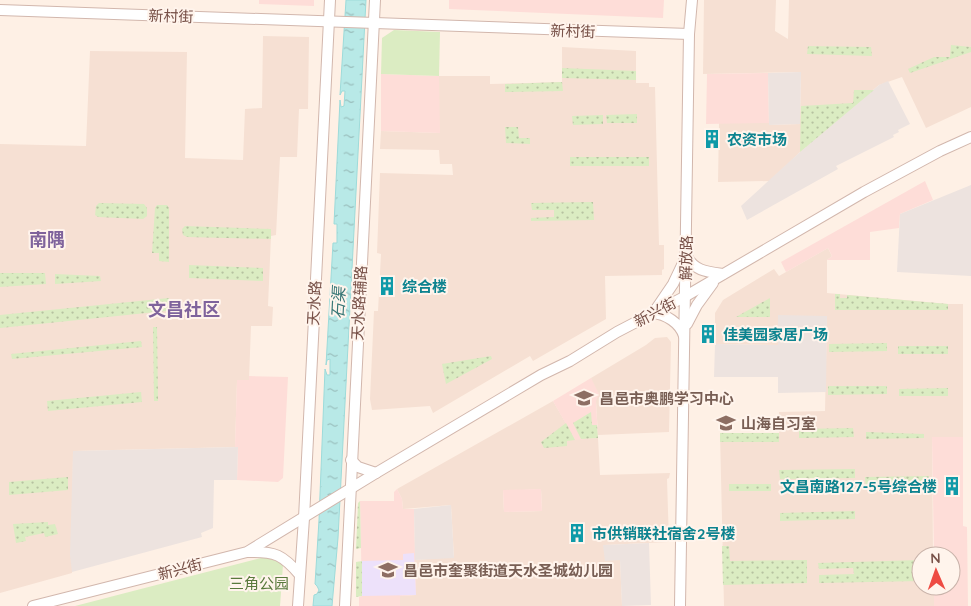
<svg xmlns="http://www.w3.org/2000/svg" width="971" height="606" font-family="Quicksand,'Noto Sans SC',sans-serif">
<defs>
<pattern id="garden-dots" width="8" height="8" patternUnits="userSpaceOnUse" patternTransform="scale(1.25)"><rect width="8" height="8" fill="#dbecc2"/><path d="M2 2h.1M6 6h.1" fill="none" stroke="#b6c2a0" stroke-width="1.8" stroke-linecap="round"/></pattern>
<pattern id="water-ripples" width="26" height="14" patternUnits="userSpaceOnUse" patternTransform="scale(1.25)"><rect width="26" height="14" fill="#b8e9e7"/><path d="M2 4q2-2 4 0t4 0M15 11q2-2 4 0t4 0" fill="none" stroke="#9abfbd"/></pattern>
</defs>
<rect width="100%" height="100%" fill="#fef0e5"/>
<g fill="#f6e0d3" fill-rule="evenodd">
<path d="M704,0H776L775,31L788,39L789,0H971V107L926,128L902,77L879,85L800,152L770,181L718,182L719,123H769V125L800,124L801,72L703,74Z"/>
<path d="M263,36L309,37L308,109H299L297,157H280L276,235L271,236L268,306L273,307L272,326H251L249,380L237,381L235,447L73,451L72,573L0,593V144L86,146L90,51L187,52L185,158L243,160L245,109L262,108Z"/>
<path d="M562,47L636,51V83H649V87H655L659,245H664V269L662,270V275L605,276L606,319L533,361L530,356L433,413L430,406L372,410L370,399L374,311H378L381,254L377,253L380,173L453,175L452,164H440L439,150L380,149L381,131L439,133V76H490V84L562,82Z"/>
<path d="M828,248L832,256L827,260V293L948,304H963V437L932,438L933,556H921V586H934V606H724L720,433H779V412L825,411L827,316L778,345L715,344V313L723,300L774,269L779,276Z"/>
<path d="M667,337L671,342L669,432L598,435L596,401L591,378L646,345L655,338Z"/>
<path d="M553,401L575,439L598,438L600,475L670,473L669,478L667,479L669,542L604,545L620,560L622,606H400V596L416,595L415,560L454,557L451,505L403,509L402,499L397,489ZM541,489L542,511L504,512L503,491Z"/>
</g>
<g fill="#feddd8">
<path d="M259,0H314V6L259,4Z"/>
<path d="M449,0H664L663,18L449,9Z"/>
<path d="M768,73L769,123L706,124L707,74Z"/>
<path d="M381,74L439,76L440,133L381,131Z"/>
<path d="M925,181L933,200L900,214L899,228L870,232V260H827L832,256L828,248L786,272L781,262Z"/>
<path d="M249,376L288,377L283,478L278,482L237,480L238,447H235L237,380H249Z"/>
<path d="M591,378L599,394L596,401L598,438L575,440L553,401Z"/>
<path d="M932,437H963V526L967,527L968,606H934V586H951V556H934Z"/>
<path d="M397,489L402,499L403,509H414L416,595L400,596V606H359V597L362,596L360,501H394V492Z"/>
<path d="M541,489L542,511L504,512L503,490Z"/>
</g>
<g fill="#ede3df">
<path d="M801,72L800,124L769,125L768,73Z"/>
<path d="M888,81L910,124L898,130L899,132L893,135L894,137L836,166L838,169L747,220L741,206L800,152L879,85Z"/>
<path d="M971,185V276L897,272L900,214Z"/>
<path d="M778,315L827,316L826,392L778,393V377H714L715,344L778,345Z"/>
<path d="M238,447L237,480H214L213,528L201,533L202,537L72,572L70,555L73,451Z"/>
<path d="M451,505L454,558L415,560L414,509Z"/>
<path d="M649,543L651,605L622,606L620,560L605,561L603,545Z"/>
</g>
<path fill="#ede1fa" d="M414,553L416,595L362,596V561L403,560V554Z"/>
<g fill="#dbecc2">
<path d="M394,30L440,32L439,76L381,74L382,38Z"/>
<path d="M265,557L277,561L283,565L280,606H75Z"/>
</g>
<g fill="url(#garden-dots)">
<path d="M951,45L971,47V52L910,73L908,69L934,57H950Z"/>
<path d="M808,46L871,47L872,56L807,54Z"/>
<path d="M562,68L636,71V80L562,78Z"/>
<path d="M562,82L563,91L505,92V84Z"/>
<path d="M854,90H874L800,152L801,106L853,103Z"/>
<path d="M637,114V123H607L606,115Z"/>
<path d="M603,115V124L573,125L572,116Z"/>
<path d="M505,127H518L519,138H530V144L506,143Z"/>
<rect x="570" y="157" width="79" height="9"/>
<path d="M593,202L594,220L531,221V218L554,217V210H532L531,203Z"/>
<path d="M99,203L144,204L147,208V216L143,219L98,217L95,215L96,206Z"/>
<path d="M157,205H167L169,208V262L159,261V253H152L155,208Z"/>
<path d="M185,226L271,229V239L187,237L183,235L182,229Z"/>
<path d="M189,265L263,268V281L189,278Z"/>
<path d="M0,273H45L46,284L0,287Z"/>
<path d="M55,274L100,276L101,281L55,284Z"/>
<path d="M835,294H840V298H847V295L948,304V310H835Z"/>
<path d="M169,298V307L166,311L0,328V315Z"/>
<path d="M770,298V317H736Z"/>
<path d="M153,327H157L158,401H154Z"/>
<path d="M141,341L142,347L12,359L11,354Z"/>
<path d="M887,343V351L829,352V344Z"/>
<rect x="898" y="346" width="50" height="8"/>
<path d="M491,356L492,359L446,384L442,364Z"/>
<path d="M828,386H887V394L828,395Z"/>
<path d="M948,388V396H899V389Z"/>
<path d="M141,392L142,402L48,411L47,401Z"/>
<path d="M591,412L592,425H597L598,438L581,439L573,423Z"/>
<path d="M566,423L575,440L567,441V446L544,448L541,442Z"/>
<path d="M853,428L854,437L799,438V429Z"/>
<path d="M866,432L924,434V438L866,439Z"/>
<rect x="720" y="433" width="59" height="9"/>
<path d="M855,469V478L780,479L779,470Z"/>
<path d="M929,476V488L866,490L865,477Z"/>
<path d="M68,477V490L9,495V482Z"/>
<rect x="729" y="484" width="42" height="7"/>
<path d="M360,501L361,548L356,549L358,503Z"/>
<path d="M855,511V519L780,521V513Z"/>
<path d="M48,522V525L55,524L58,534L45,537L44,533L25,537L26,541L16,543L13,524Z"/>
<path d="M722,546H729L730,561L807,560V583L723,585Z"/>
<path d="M921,560V581L819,583V575L854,574L853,568L819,569L818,563Z"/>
<path d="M362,561V596L356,597V562Z"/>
</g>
<path fill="url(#water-ripples)" stroke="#9ddbda" d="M346,0H366L338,538L332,606H313L314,595L317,594L319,590L317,586L315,584L319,520L325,369L327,375H330V359L327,360L326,365L333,243H337V224H334L340,100L341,107L344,106L345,91H342L340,95Z"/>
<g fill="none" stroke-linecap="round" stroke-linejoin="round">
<g stroke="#d2b7ad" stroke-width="12">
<g id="minor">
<path d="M0,10L689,34"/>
<path d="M686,255C694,271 707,272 723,274"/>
<path d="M656,309L673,284L684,261"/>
<path d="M652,313C666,314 680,323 684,336"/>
<path d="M687,324L697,305L713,283"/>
<path d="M351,460L358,467L376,473"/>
<path d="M248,552C275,551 283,555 300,575"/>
<path d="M33,606L247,552L376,473L541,375L570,361L617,332L686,296L864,192L940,151L971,137"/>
<path d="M298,606L304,518L330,0"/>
<path d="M345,606L375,0"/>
<path d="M680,606L689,34L692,0"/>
</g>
</g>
<use href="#minor" stroke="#fff" stroke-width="10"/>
</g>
<defs>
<g id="building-bare" transform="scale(1.5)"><path d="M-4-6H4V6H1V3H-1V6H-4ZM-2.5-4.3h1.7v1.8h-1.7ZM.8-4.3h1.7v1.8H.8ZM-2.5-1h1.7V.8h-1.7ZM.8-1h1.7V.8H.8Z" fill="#0f9aa8" stroke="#fff4ec" stroke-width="2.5" paint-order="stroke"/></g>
<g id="school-bare" transform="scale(1.5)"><path d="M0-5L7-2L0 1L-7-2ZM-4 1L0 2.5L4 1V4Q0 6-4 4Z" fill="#8d6e63" stroke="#fff4ec" stroke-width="2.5" paint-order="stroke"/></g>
</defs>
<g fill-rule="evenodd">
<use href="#building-bare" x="712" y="139"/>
<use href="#building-bare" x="387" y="286"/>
<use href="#building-bare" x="708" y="334"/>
<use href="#school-bare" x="584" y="398"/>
<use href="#school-bare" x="726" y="423"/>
<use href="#building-bare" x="952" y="486"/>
<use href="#building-bare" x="577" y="533"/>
<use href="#school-bare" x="388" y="570"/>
</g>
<g text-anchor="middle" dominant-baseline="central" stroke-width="4" stroke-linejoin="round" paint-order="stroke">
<g font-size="15" fill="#785148" stroke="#fff4ec">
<text transform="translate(171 16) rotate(2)">新村街</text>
<text transform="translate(573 31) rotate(2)">新村街</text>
<text transform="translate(686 258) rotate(-89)">解放路</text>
<text transform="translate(314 303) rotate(-87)">天水路</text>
<text transform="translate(359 303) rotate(-87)">天水路辅路</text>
<text transform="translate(655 312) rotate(-28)">新兴街</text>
<text transform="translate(180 569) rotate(-14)">新兴街</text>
</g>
<g font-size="15" font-weight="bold" fill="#0d838f" stroke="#fff4ec" text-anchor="start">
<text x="727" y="139">农资市场</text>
<text x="402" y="286">综合楼</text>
<text x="723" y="334">佳美园家居广场</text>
<text x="937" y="486" text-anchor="end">文昌南路127-5号综合楼</text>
<text x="592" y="533">市供销联社宿舍2号楼</text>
</g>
<g font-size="15" font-weight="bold" fill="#785e54" stroke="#fff4ec" text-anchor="start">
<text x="599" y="398">昌邑市奥鹏学习中心</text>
<text x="741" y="423">山海自习室</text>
<text x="403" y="570">昌邑市奎聚街道天水圣城幼儿园</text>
</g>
<g font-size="15" fill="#59793c" stroke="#fff4ec">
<text x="259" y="583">三角公园</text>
</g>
<g font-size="16" font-style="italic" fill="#387776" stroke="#fff4ec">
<text transform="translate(338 303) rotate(-87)">石渠</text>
</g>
<g font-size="18" font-weight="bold" fill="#7f639c" stroke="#fff4ec">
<text x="47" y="239">南隅</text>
<text x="184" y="309">文昌社区</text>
</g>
</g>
<g transform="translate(936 571) rotate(358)"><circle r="24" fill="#fff4ec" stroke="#c9b3aa"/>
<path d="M0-4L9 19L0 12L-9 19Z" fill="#ee4b43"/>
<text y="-8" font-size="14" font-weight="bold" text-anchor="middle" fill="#785148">N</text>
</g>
</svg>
